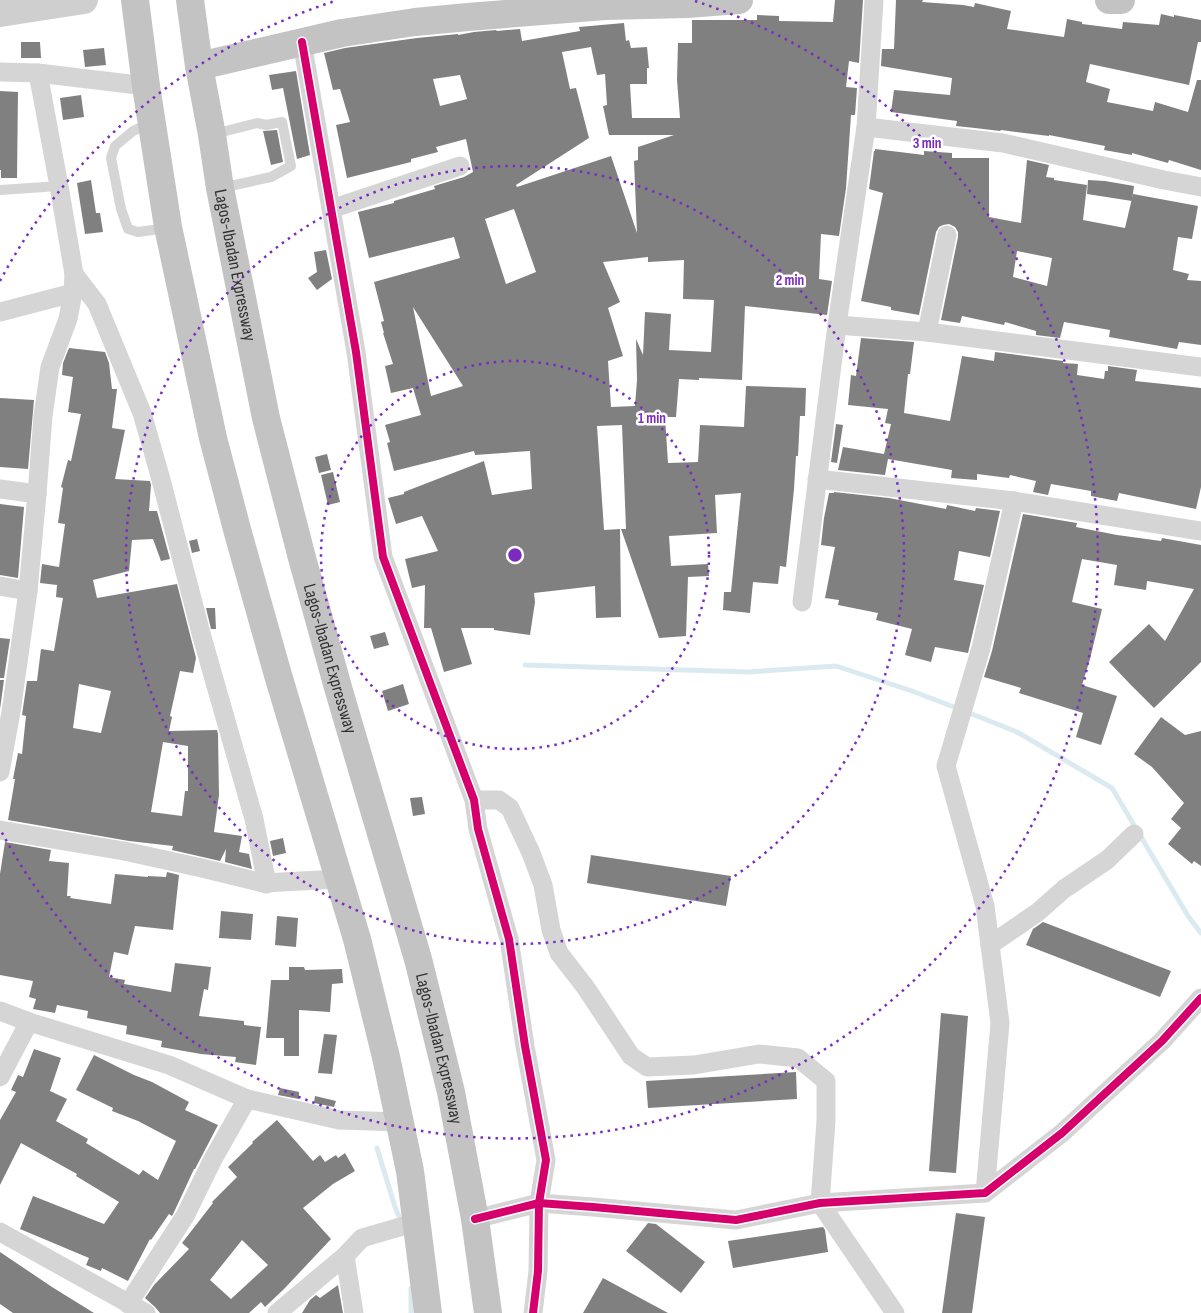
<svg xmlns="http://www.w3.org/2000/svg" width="1201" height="1313" font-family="'Sofia Sans Condensed',sans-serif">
<rect width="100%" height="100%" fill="#fff"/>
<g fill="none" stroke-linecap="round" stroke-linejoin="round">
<g stroke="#dbeaf0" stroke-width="5">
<path d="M525,665L749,672L836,666L912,691L959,709"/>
<path d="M967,712L1017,732L1112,788L1188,916L1201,933"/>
<path d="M377,1148L395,1207L402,1224"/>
<path d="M411,1313V1288"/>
</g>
</g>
<g fill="#808080" fill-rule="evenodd">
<path d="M835,0H863L859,63L849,61L846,87L857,88L855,115H851L846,188L839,236L821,234L819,279L832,281L827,315L745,306L742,380L699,378V380L679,379L676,417H665L668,463L698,462L700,425L744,427L746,386L806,388L805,416H800L798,456H796L794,489L786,567L780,566L778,584L753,582L750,613L723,610L724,592H731L741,493L715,495L717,533L669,536L671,566L708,564L709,576L688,577L686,636L659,638L621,529H626L622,425L597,426L604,530L620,529L621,617L596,618L595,586L534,593L535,602L530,635L494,630V628H461L472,664L444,672L431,628H424L425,585L412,588L405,559L438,551L422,516L396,524L388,498L404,494V492L484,461L492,495L532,489L530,451L475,455L474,451L394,471L387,443L390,442L385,425L421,415L413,388L391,393L385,366L393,364L383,333H384L381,322L384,321L374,282L460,258L454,237L369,258L358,212L394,203V201L435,189L434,186L464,177L473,172L466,139L436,147L438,152L411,159V162L347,178L336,125L350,122L340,89L333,90L324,53L345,48L417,38L458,34V35L474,32L496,30L497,31L520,29L522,41L580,31L579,27L624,23L626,41L629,40L631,48L647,47L649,68H647V84H630L632,118H680L677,80L678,43H692V20H757V15L779,16V21L833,22ZM591,47L597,75L605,74L607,105L603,106L609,135H674L638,147V160L634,161L637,233L611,156L517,187L516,185L589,138L576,88L570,89L562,52ZM460,75L467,99L440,106L433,79ZM514,209L527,246L536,272L506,284L485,219ZM648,257V262L684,260L683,299L714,300L711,352L669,350L671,314L645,312L643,355L636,339L637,380L635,406L611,407L608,361L623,356L608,308L620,302L603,262ZM413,307L463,386L431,396Z"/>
<path d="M896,0H923L922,2L963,5L974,7L975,3L1011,11L1007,29L1064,37L1067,19L1082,22V24L1122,29L1123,22L1159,25L1161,14L1174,17V15L1201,20V42H1198L1189,85L1090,64L1086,82L1110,89L1107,102L1153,111L1155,102L1188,112L1197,80H1201V170L1169,160L1168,163L1132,153V155L1104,150L1105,146L1049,135V136L1001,130L1000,131L975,128L956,126L957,121L891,112L894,90L950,95L952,78L881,66L882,49H894Z"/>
<path d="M21,42H40L41,58H21Z"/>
<path d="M104,48L106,65L85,67L83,50Z"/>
<path d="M296,71L310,155L297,159L283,88L272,90L269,75Z"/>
<path d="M0,91L18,92L17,178H1V170H0Z"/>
<path d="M81,95L84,117L63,120L60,98Z"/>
<path d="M277,130L283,162L271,165L263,131Z"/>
<path d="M875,149L924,155V151L952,153V158H989V217L1021,223L1027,160L1049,165L1046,177L1054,178V180L1087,185L1083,220L1125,228L1133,194L1198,206L1192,239L1178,237L1173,270L1189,274L1187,280L1201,281V345L1179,342L1177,349L1109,337L1110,330L1064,322L1060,338L1036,335V331L1005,322L1004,325L962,316L960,323L941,320L958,237V232L955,227L949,224L943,225L939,227L936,232L919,315L891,310V307L861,301L883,193L869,189L874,151H875ZM1017,251L1052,258L1047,286L1013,277Z"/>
<path d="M91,180L96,213H100L103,232L85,234L77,183Z"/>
<path d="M1088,180L1105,181L1134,186L1132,201L1087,194Z"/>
<path d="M326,250L332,279L317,290L308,278L317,272L314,252Z"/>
<path d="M861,338L914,342L910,374H908L904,413L950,421L962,356L994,361L995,352L1063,361V363L1078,364L1077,375L1104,379L1105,371H1108V366L1137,370L1135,381L1201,388V487L1196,509L1119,493L1117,501L1091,496V491L1051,484L1048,495L1033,492L1036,481L1010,475L1009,478L977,474V480L951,478L952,470L888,459L885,475L838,470L843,447L884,454L891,424L885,423L888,409L848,405L851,375L856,376Z"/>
<path d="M69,348L105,352L109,363L112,389H117L112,428L125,430L115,479L150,481L151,485L149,511H157L170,559L161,561L153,539L132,540L129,571L93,580L97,598L177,584L196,658L193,673L180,671L170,716L172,717L169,731L217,730L218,734L219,795L214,832L242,836L239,852L249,854L252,869L225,862L226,849L220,861L172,850L173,846L129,841L8,820L15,779H13L18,753L22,754L26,716L22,715L27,681H37L41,649L54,651L63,598L56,597L57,585L40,583L42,564L59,567L65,524L58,523L63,488L61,487L68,460L71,461L81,414L68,412L73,377L62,375L63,363ZM79,684L111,691L101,733L73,728ZM163,742L188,746V791H185L182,816L151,812Z"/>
<path d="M0,398L34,400L28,469L0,467Z"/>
<path d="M836,424L843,425L837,463L831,462Z"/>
<path d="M327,454L331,470L319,473L315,457Z"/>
<path d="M333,472L340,502L328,505L321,475Z"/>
<path d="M834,492L889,498L946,509L947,505L975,511L976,508L1000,511L990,557L959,551L954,580L984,585L968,653L935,647L931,662L905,655L912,629L876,620L878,613L838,605L839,600L825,598L835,547L821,545L824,518L829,493H834Z"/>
<path d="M0,504L24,507L18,578L0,575Z"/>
<path d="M1023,514L1077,523L1076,527L1117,535L1161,541L1162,538L1201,545V662L1154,708L1129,683L1109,662L1149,624L1165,641L1194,589L1147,581L1146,590L1114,585L1117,565L1082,559L1072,602L1102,609L1090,659L1082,685L1117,696L1101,745L1076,737L1083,713L1019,693L1021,688L984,677L992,651Z"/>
<path d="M197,539L200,551L192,553L189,541Z"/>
<path d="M206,608H215L216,629H211Z"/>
<path d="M385,632L389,645L374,649L370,636Z"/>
<path d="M0,638L10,639L4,678H0Z"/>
<path d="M0,680H4L0,709Z"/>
<path d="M403,684L409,704L388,711L382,691Z"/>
<path d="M1161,717L1185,735L1201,731V866L1194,861L1192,864L1168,844L1181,828L1171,819L1184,803L1152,767L1134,754Z"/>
<path d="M422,797L425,814L413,816L410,798Z"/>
<path d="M283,838L286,853L273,856L270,841Z"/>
<path d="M5,842L51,850L49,861L69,863L67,896H71L70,898L111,904L115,874L148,877V876L166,877L167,872L179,875L173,930L135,926L128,955L114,952L109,977L125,980L124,984L171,992L175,963L211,967L208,990L204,989L199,1016L244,1021V1025L261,1027L256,1065L235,1062L236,1057L201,1054L161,1047L162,1041L126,1034L127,1026L87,1018L88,1011L57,1005L55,1013L33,1009L36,999L29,997L33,981L0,975V874Z"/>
<path d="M591,855L731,876L726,906L587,883Z"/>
<path d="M221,911L253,914L251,940L219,938Z"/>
<path d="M277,916L298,918L296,947L275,945Z"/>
<path d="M1043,922L1171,971L1160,997L1026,945L1033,929Z"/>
<path d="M289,967H304L305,970L342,969L343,983L332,984L330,1012L299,1010V1056H284V1038H266L271,980H289Z"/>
<path d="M941,1013L968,1016L956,1173L929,1171Z"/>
<path d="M324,1034L337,1035L332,1074L318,1073Z"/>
<path d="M34,1049L61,1058L50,1091L67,1099L56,1121L88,1139L86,1143L139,1175L143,1170L158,1180L176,1141L138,1121L112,1111L113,1108L76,1090L94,1055L134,1075L152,1082L189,1102L185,1110L218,1125L195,1169H194L175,1210L172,1216L169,1214L151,1240L150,1239L128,1281L102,1268L101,1271L86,1265L89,1258L20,1229L33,1196L104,1224L119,1202L76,1176L77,1174L21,1143L0,1185V1120L16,1092L11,1090L18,1075L23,1077Z"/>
<path d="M796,1072L797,1099L648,1108L646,1081Z"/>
<path d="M280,1088L299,1092V1099L278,1095Z"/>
<path d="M315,1096L336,1101L334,1107L314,1103Z"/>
<path d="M277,1120L313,1161L320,1155L325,1162L336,1155L338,1158L345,1153L355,1171L333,1184L303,1208L331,1239L284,1289L265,1307L261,1302L249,1313H160L155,1307L145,1298L154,1285L189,1249L182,1243L213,1203L212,1202L237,1177L228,1167L253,1143L252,1142ZM242,1240L268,1265L231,1299L210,1280Z"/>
<path d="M956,1213L985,1217L972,1313H942Z"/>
<path d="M648,1223L656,1224L705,1262L681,1293L626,1251Z"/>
<path d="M823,1227L825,1230L828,1252L733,1268L728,1241Z"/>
<path d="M0,1252L52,1287L94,1313H13L0,1304Z"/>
<path d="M603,1278L668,1313H583Z"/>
<path d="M338,1285L343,1313H302L310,1300L316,1295L320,1298Z"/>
</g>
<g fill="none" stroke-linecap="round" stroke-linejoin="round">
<g stroke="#d5d5d5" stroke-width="10">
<path d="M150,123L133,131L115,146L111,158L121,209L128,229L138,232L167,228"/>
<path d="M214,134L257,123L266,125L282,122L291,166L271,177L221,188"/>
<path d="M0,190L59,186"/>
</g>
<g stroke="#d5d5d5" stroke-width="19">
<path d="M302,42L356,352L383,557L474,800L478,829L509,939L525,1046L546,1160L539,1203L538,1271L533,1313"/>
<path d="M0,72L38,73L146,86"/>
<path d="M866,127L1003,143L1164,180L1201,187"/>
<path d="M331,209L460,166"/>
<path d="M74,274L97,304L142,413L160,476L202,637L254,819L267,884"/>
<path d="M0,312L73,293"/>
<path d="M837,325L927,332L1201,367"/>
<path d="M927,332L947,235"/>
<path d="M817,479L1014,501L1201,531"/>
<path d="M0,489L37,494"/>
<path d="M0,586L28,591"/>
<path d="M802,602L837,325L866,127L874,0"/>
<path d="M0,772L11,712L28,591L37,494L43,416L50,367L68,319L73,293L74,274L59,186L38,73"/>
<path d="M474,800H499L510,808L531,853L543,885L551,930L559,953L586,988L631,1056L647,1067L694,1065L759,1054L798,1058L826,1081V1121L820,1203L895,1313"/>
<path d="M0,830L124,851L202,868L263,883L339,879"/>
<path d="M990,945L1038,912L1064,889L1107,860L1134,834"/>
<path d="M0,1011L29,1022L169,1065L247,1099L339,1120L400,1122"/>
<path d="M0,1077L29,1022"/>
<path d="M985,1193L1000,1023L985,906L946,766L981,648L1014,501"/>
<path d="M475,1219L539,1203L593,1207L736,1220L820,1203L985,1193L1062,1133L1162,1041L1201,998"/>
<path d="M0,1232L146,1313"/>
<path d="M128,1304L185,1216L213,1159L247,1099"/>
<path d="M277,1313L345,1256"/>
<path d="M354,1313L345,1256L362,1238L417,1222"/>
</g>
<path stroke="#cfcfcf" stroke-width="28" d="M0,13L84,0"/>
<g stroke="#c3c3c3" stroke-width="28">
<path d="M135,0L146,86L168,227L213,438L238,533L278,675L357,939L386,1057L410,1171L428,1313"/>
<path id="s1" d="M190,0L199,66L212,135L220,188L266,418L302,558L339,691L418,959L451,1092L475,1219L488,1313"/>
<path d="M1109,0H1121"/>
<path d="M199,66L342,33L415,22L468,17L605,6L687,4L739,0"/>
</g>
<g stroke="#fff" stroke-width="11">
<g id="cycleway">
<path d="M302,42L356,352L383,557L474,800L478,829L509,939L525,1046L546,1160L539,1203L538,1271L533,1313"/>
<path d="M475,1219L539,1203L593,1207L736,1220L820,1203L985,1193L1062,1133L1162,1041L1201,998"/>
</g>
</g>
<use href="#cycleway" stroke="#d6006c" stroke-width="8"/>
</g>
<g fill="none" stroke="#7b2cbf" stroke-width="2.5" stroke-dasharray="2.5 5">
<circle cx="515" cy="555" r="194"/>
<circle cx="515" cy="555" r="389"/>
<path d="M0 281A583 583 0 0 1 335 1M695 1A583 583 0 1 1 0 829"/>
</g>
<g text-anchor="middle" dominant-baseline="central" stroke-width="5" stroke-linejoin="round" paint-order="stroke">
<g font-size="18" fill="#313131" stroke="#fff">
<text stroke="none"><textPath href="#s1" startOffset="269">Lagos-Ibadan Expressway</textPath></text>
<text stroke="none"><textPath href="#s1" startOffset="674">Lagos-Ibadan Expressway</textPath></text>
<text stroke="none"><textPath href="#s1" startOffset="1079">Lagos-Ibadan Expressway</textPath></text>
</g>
</g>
<circle cx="515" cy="555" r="8" fill="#7b2cbf" stroke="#fff" stroke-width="2.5"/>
<g font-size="15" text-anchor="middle" font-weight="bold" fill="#7b2cbf" stroke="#fff" stroke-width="5" stroke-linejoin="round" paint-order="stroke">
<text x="927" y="148">3 min</text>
<text x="790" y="285">2 min</text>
<text x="652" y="423">1 min</text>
</g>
</svg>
